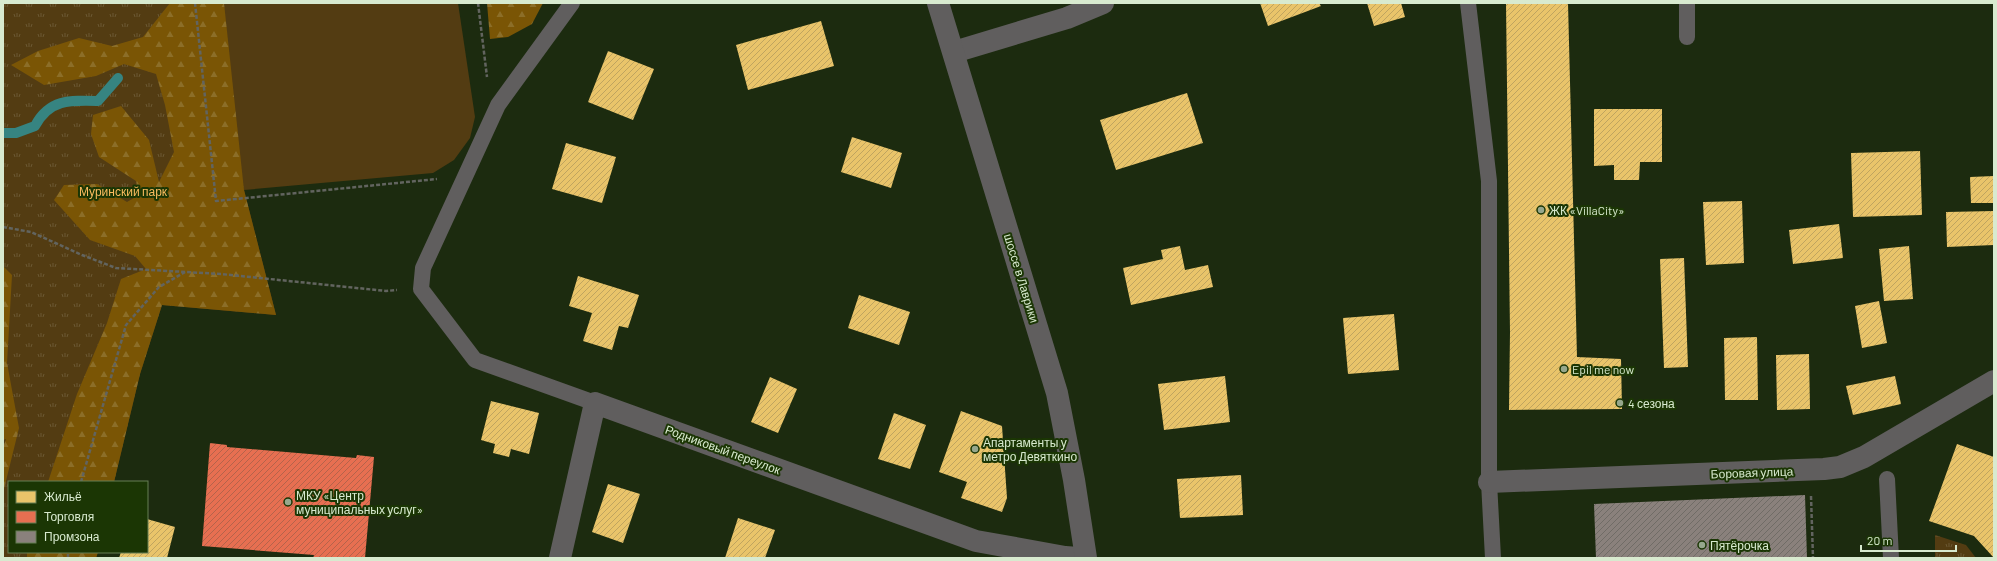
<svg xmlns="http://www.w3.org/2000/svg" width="1997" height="561" font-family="Barlow,sans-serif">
<defs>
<pattern id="grass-tufts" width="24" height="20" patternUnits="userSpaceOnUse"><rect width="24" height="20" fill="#533c12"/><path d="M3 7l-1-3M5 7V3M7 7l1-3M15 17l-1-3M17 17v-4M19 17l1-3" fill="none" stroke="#6b5833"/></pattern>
<pattern id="forest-firs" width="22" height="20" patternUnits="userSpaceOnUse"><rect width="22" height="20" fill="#7a5505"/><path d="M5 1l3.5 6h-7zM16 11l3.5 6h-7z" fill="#8c6e28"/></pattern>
<pattern id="homes-hatch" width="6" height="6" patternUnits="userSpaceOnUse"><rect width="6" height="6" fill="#e9c46a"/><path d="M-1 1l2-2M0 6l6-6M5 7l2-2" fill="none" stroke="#bfa45f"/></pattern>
<pattern id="shops-hatch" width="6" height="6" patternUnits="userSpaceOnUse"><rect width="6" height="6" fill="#e76f51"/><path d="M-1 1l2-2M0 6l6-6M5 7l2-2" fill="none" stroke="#b5634b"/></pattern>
<pattern id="industry-hatch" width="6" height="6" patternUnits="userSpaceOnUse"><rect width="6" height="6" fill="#8a817c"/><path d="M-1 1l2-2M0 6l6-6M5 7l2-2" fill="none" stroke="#706c66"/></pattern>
</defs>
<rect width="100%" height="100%" fill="#1c2b0f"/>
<g fill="url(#grass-tufts)">
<path d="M3,3H224L244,190L276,315L162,305L140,374L114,482H9V552H98L96,558H3Z"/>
<path d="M1935,535L1966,545L1976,558H1935Z"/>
</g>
<g fill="url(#forest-firs)">
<path d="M170,3H251L244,190L276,315L162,305L140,374L114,482H48L77,394L107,323L121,279L146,269L135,256L90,240L54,200L64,185L97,184L127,202L139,195L136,181L99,157L91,134L93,115L121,106L149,140L159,182L174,152L165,105L156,74L124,64L96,76L44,85L11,65L38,51L79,38L112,46L143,37Z"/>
<path d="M487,3H543L532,24L508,37L490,39Z"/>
<path d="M3,266L12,275L7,363L19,428L3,493V448L6,439L3,440Z"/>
<path d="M27,552H98L96,558H27Z"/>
</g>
<path fill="#533c12" d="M224,3H458L475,117L470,138L454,160L433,173L244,190Z"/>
<g fill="url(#homes-hatch)">
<path d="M1260,3H1319L1321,6L1268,26Z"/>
<path d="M1367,3H1401L1405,17L1374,26Z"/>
<path d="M1506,3H1568L1577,357L1621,359L1622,409L1509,410L1510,332Z"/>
<path d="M821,21L834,66L748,90L736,45Z"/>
<path d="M608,51L654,69L633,120L588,102Z"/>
<path d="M1187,93L1203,143L1116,170L1100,120Z"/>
<path d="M1594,109H1662V162H1640L1639,180H1614V165L1594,166Z"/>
<path d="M852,137L902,153L891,188L841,172Z"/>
<path d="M566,143L616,157L602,203L552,189Z"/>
<path d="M1920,151L1922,215L1853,217L1851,153Z"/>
<path d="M1994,176V203H1971L1970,177Z"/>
<path d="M1742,201L1744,263L1706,265L1703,202Z"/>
<path d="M1994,211V245L1947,247L1946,212Z"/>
<path d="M1839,224L1843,258L1793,264L1789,230Z"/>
<path d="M1180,246L1185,270L1208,265L1213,287L1131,305L1123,268L1163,259L1161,250Z"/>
<path d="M1909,246L1913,299L1884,301L1879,249Z"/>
<path d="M1684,258L1688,367L1664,368L1660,259Z"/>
<path d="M578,276L639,295L628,328L619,326L612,350L583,341L592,313L569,306Z"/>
<path d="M859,295L910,312L899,345L848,328Z"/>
<path d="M1879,301L1887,343L1862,348L1855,306Z"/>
<path d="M1394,314L1399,370L1348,374L1343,318Z"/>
<path d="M1757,337L1758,400H1725L1724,338Z"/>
<path d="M1809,354L1810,409L1777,410L1776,355Z"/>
<path d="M1225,376L1230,422L1164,430L1158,384Z"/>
<path d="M1895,376L1901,404L1853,415L1846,386Z"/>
<path d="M770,377L797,389L778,433L751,422Z"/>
<path d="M491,401L539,413L529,454L511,449L509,457L493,453L495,444L481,440Z"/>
<path d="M961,411L1002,426L1007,498L1002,512L961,498L967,482L939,472Z"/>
<path d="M894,413L926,425L910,469L878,459Z"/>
<path d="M1957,444L1994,457V558L1974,536L1929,521Z"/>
<path d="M1241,475L1243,515L1180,518L1177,479Z"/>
<path d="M608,484L640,494L623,543L592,532Z"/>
<path d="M738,518L775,530L765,558H725Z"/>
<path d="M147,519L175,527L167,558H119L121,552H147Z"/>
</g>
<path fill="url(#shops-hatch)" d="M210,443L227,445V447L356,458L357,455L374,457L365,558H313L314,555L202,546Z"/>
<path fill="url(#industry-hatch)" d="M1805,495L1807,558H1596L1594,504Z"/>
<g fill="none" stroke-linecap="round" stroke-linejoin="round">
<path stroke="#368481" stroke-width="10" d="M3,133H16L35,126C49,99 70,100 98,101L118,78"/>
<g stroke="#62645f" stroke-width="2.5" stroke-dasharray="4 2" stroke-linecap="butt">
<path d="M195,3L216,201L437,179"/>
<path d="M478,3L487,77"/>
<path d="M3,227L31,232L82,255L116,268L221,274L386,291L397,290"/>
<path d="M81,482L126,325L159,287L185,272"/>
<path d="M1811,496L1813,558"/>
<path d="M68,558V552"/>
</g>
<g stroke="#605e5e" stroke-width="16">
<path d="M572,3L498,105L423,268L421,289L475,360L595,403"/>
<path d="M1468,3L1489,181V482L1493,558"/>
<path d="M1687,3V37"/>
<path d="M1887,479L1891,558"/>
</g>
<g stroke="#605e5e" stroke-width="22">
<path d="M954,52L1067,18L1103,3"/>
<path d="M1489,482L1824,469L1840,467L1864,457L1994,381"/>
<path d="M560,558L595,403L976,541L1065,557L1079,558"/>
</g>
<path stroke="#605e5e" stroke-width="22" d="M938,3L1057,393L1074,480L1086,558"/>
</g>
<g fill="#96a78c" stroke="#1b3604" stroke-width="1.5">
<circle cx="1541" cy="210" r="4"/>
<circle cx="1564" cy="369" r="4"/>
<circle cx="1620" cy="403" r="4"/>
<circle cx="975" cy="449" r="4"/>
<circle cx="288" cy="502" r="4"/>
<circle cx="1702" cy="545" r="4"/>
</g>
<g text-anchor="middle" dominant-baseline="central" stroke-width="4" stroke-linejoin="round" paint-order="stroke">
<g font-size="12" fill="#fabb5f" stroke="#1b3604">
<text x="123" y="191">Муринский парк</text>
</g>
<g font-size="12" fill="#d8eacf" stroke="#1b3604" text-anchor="start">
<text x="1549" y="210">ЖК «VillaCity»</text>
<text x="1572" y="369">Epil me now</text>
<text x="1628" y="403">4 сезона</text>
<text x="983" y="442">Апартаменты у<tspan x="983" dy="14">метро Девяткино</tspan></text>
<text x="296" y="495">МКУ «Центр<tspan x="296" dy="14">муниципальных услуг»</tspan></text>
<text x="1710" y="545">Пятёрочка</text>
</g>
<g font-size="12" fill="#d8eacf" stroke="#1b3604">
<text transform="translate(1022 278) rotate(73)">шоссе в Лаврики</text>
<text transform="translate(723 449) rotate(20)">Родниковый переулок</text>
<text transform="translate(1752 472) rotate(-2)">Боровая улица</text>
</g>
</g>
<rect width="1997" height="561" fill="none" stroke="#d8eacf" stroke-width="8"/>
<rect x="8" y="481" width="140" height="72" fill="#1b3604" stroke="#677e55"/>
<rect x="16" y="491" width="20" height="12" fill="#e9c46a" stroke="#677e55"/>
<text x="44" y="501" font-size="12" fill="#d8eacf">Жильё</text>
<rect x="16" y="511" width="20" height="12" fill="#e76f51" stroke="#677e55"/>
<text x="44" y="521" font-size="12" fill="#d8eacf">Торговля</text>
<rect x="16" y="531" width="20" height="12" fill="#8a817c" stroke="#677e55"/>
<text x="44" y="541" font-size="12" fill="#d8eacf">Промзона</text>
<path d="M1861 545v6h95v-6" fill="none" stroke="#d8eacf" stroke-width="2"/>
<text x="1867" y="545" font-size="12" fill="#d8eacf" stroke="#1b3604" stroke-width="3" paint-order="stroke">20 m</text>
</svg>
